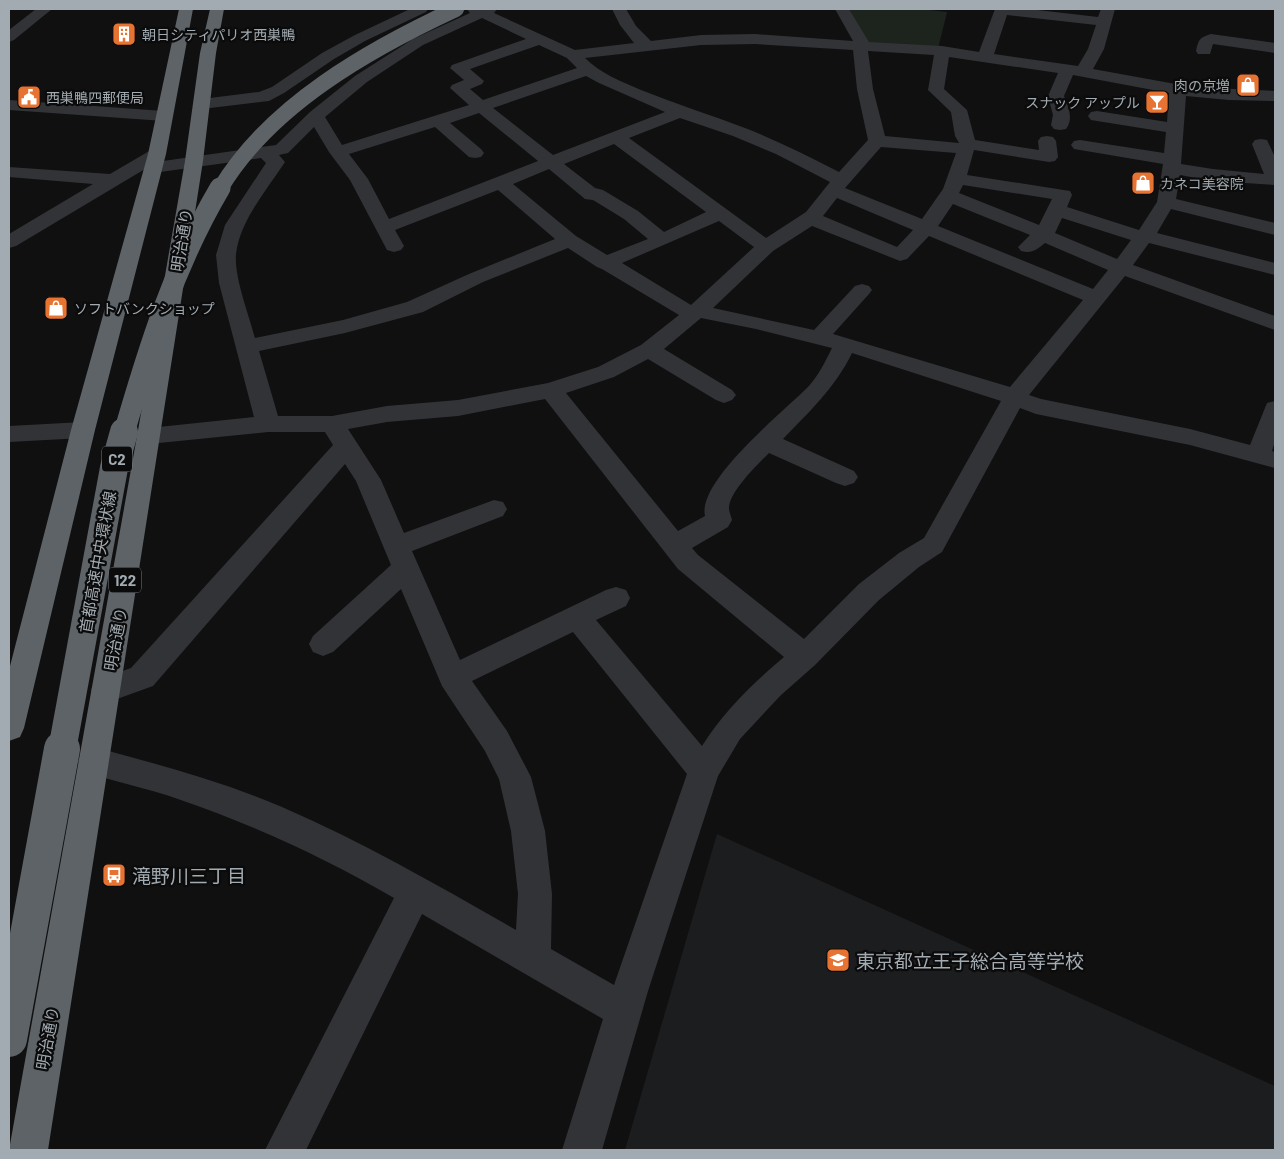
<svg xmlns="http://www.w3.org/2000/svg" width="1284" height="1159" font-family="Barlow,'Noto Sans JP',sans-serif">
<rect width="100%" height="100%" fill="#101011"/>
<path fill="#1c1d1e" d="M717,834L1275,1086V1150H625Z"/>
<path fill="#1d231d" d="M849,9H921L947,12L938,49L876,44L866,41Z"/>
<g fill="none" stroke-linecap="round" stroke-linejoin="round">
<g fill="#313336" fill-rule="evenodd">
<path d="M36,9H52L14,40L9,42V30Z"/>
<path d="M410,9H428L426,12L365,41L334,59L284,93L269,101L202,109L196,108L194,104L196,100L202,99L259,92L272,87L322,53L355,35Z"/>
<path d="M467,9H497L494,13L575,50L634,43L620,25L612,9H626L636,26L651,41L701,35L755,34L853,41L835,9H849L869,42L942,46L979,52L995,9H1029L1098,17L1101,9H1115L1104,49L1093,69L1192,87L1275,91V101L1229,100L1186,96L1181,164L1213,169L1264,174L1252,144L1255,140L1261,139L1267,140L1275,157V185L1213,181L1180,175L1176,199L1275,223V235L1171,209L1157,233L1275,263V275L1149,243L1133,265L1275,316V330L1125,276L1029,395L1041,399L1190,429L1250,445L1267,403L1275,401V441L1272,451L1275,452V468L1190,445L1036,414L1020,408L942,552L919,567L879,600L815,665L780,696L740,739L718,776L648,991L602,1150H562L603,1019L422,914L306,1150H265L394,898C325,858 254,825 178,799C147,788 114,782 83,771L78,761L83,751L94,747C157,764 221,781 282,807C363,842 439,886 516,930L518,894L511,831L499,779L485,751L442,686L401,589L333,652L323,656L313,652L309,644L313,636L391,565L356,481L345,464L153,686L106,703L95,699L91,690L95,681L131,668L333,445L325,432H268L149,444L140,442L137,436L140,430L149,428L254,417L219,283L216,255L225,225L266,163L261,158L153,173L147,172L145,169L16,246L9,248V234L93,184L9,177V167L110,174L151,150L157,149L163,150L166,154L156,162L276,145L310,112L355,76L413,39L470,13ZM1007,15L1096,25L1088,49L1078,66L994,54ZM482,18L526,39L452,65L450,68L464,80L452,85L450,88L469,105L342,145L325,117L367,82L423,45ZM755,44L853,50L857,89L868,140L839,172C808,156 778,141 745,128C711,115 676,104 641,90C621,81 601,74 585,58L701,45ZM539,45L567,58L577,68L483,100L470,89L482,84L484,81L470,69ZM868,51L934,55L928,90L951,112L955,136L959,143L885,136L873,89ZM949,57L1058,73L1048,96L1053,115L1051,125L1054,129L1060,130L1066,129C1074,118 1068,107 1064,96L1073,75L1169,93L1167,122L1097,111L1091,112L1088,116L1091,120L1097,121L1166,132L1164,153L1080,140L1074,141L1071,145L1074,149L1080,150L1163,164L1157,202L1139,230L1067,207L1072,195L1070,191L967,175L974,150L1049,162L1055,161L1058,157L1056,141L1053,137L1047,136L1041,137L1038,141L1039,150L975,140L967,110L944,89ZM586,76L599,83L665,112L553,155L493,108ZM479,113L538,161L389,219L368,179L349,154L435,127L469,157L475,158L481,157L484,153L481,149L450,123ZM680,118L733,136L776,154L830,182L806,212L766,238L629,138ZM314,127L329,152L350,180L387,250L394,252L401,250L404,246L395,230L498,190L555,239L469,274L407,302L343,320L255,338C249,315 234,277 236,254C240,220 267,190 285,162L279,155L288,153ZM614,144L706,212L664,232L638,211L603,190L595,188L564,164ZM881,147L956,153L943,189L922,219L845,188ZM549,169L585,199L593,200L624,219L648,239L607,255L576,236L513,184ZM963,185L1052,199L1039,225L959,193ZM837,198L913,230L897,247L823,216ZM953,204L1030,235L1018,247L1021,251C1032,254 1036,250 1045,243L1108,270L1093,289L938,226ZM1062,218L1131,240L1117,259L1055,233ZM719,221L754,247L691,305L622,263ZM812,226L900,261L907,259L929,236L1083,300L1010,387L833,334L869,294L872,290L869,286L862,284L855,286L814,330L713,308L773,251ZM568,248L597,267L602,269L679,315L641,345L598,367L548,383L458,400L387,406L332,416H278L259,351L345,333L423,312L483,282ZM701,318L756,329L832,348C825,362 819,375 808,387C783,412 697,481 705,516L678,531L566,393L614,377L648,359L716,400L724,403L732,400L736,395L732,390L664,349ZM852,353L1001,401L924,538L899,553L859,584L804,639L698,555L692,548L728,527L732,520C731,516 729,512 729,508C729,492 758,464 769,453L836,483L845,486L854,483L858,477L854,471L783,439C809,412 835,388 852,353ZM545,399L678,569L784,657C753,683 724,711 702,746L596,620L626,606L630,598L626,590L616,587L606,590L460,660L412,551L503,516L507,509L503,502L494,500L404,533L381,480L348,429L387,422L458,416ZM573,632L687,774L614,985L551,949L552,894L545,831L531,777L507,731L472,681Z"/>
<path d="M1211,34L1275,43V53L1213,44L1210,54H1198L1196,51C1198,40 1200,37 1211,34Z"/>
<path d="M9,100L164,111L170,112L173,116L170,120L164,121L9,110Z"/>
<path d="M83,422L92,424L95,430L92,436L83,438L9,442V426Z"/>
</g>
<g fill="#5d6367" fill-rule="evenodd">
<path d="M179,9H193L166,154L95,430L24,728L20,737L9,741V670L71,430L148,154Z"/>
<path d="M210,9H224L216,53L203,161L48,1150H9L137,436L185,161L200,53Z"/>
</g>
<path stroke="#5d6367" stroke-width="16" d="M220,189C270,105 370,49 456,9"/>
<path stroke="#5d6367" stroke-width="21" d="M124,433C149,347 174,266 220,188"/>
<path stroke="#5d6367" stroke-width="28" d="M62,750L114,468L124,432"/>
<path stroke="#5d6367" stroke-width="36" d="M9,1039L62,749"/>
</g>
<defs>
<g id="building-square" transform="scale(1.25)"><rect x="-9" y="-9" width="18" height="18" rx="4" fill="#e77332" stroke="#0b0b0c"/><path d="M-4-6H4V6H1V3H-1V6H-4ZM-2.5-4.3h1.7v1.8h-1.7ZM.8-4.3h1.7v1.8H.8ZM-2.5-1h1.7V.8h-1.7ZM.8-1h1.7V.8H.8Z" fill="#fff"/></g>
<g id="shop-square" transform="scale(1.25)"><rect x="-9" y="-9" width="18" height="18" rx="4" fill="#e77332" stroke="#0b0b0c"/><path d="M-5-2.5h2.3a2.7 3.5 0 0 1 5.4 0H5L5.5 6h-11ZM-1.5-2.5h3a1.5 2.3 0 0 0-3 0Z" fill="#fff"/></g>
<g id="civic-square" transform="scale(1.25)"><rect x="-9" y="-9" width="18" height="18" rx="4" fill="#e77332" stroke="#0b0b0c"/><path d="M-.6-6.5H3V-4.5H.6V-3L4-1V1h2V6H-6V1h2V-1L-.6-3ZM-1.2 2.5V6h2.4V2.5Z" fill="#fff"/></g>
<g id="bar-square" transform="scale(1.25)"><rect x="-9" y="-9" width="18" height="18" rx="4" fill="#e77332" stroke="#0b0b0c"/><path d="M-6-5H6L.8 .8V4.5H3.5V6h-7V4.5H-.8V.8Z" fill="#fff"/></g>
<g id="bus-square" transform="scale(1.25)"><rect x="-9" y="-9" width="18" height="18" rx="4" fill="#e77332" stroke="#0b0b0c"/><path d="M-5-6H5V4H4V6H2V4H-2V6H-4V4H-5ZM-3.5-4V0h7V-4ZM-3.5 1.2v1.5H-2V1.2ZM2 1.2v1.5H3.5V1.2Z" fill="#fff"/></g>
<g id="school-square" transform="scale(1.25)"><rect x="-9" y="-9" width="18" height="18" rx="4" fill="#e77332" stroke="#0b0b0c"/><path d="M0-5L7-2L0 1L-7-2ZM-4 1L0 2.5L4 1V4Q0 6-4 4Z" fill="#fff"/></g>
</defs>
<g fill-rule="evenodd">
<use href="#building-square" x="124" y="34"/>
<use href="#shop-square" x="1248" y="85"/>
<use href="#civic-square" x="29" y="97"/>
<use href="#bar-square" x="1157" y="102"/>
<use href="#shop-square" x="1143" y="183"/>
<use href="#shop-square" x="56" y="308"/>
<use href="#bus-square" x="114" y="875"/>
<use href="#school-square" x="838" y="960"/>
</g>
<g text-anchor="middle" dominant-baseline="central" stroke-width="4.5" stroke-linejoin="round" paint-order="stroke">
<g font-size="14" fill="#a2abb1" stroke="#0b0b0c" text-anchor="start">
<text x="142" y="34">朝日シティパリオ西巣鴨</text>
<text x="1230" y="85" text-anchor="end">肉の京増</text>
<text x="46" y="97">西巣鴨四郵便局</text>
<text x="1140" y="102" text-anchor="end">スナック アップル</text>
<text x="1160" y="183">カネコ美容院</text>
<text x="74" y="308">ソフトバンクショップ</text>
</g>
<g fill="#0b0b0c" stroke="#757b80" stroke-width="1">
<rect x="102" y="446.5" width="30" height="25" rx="4"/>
<rect x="109" y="567.5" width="32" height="25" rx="4"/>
</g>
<g font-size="15" font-weight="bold" fill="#a2abb1">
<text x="117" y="459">C2</text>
<text x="125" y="580">122</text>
</g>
<g font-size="16" fill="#a2abb1" stroke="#0b0b0c">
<text transform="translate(181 240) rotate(-81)">明治通り</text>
<text transform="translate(97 562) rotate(-80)">首都高速中央環状線</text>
<text transform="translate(115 639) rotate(-80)">明治通り</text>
<text transform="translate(47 1038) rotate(-80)">明治通り</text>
</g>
<g font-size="19" fill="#a2abb1" stroke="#0b0b0c" text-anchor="start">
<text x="132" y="875">滝野川三丁目</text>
<text x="856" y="960">東京都立王子総合高等学校</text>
</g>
</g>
<rect width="1284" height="1159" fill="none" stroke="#a2abb1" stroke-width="20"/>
</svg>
